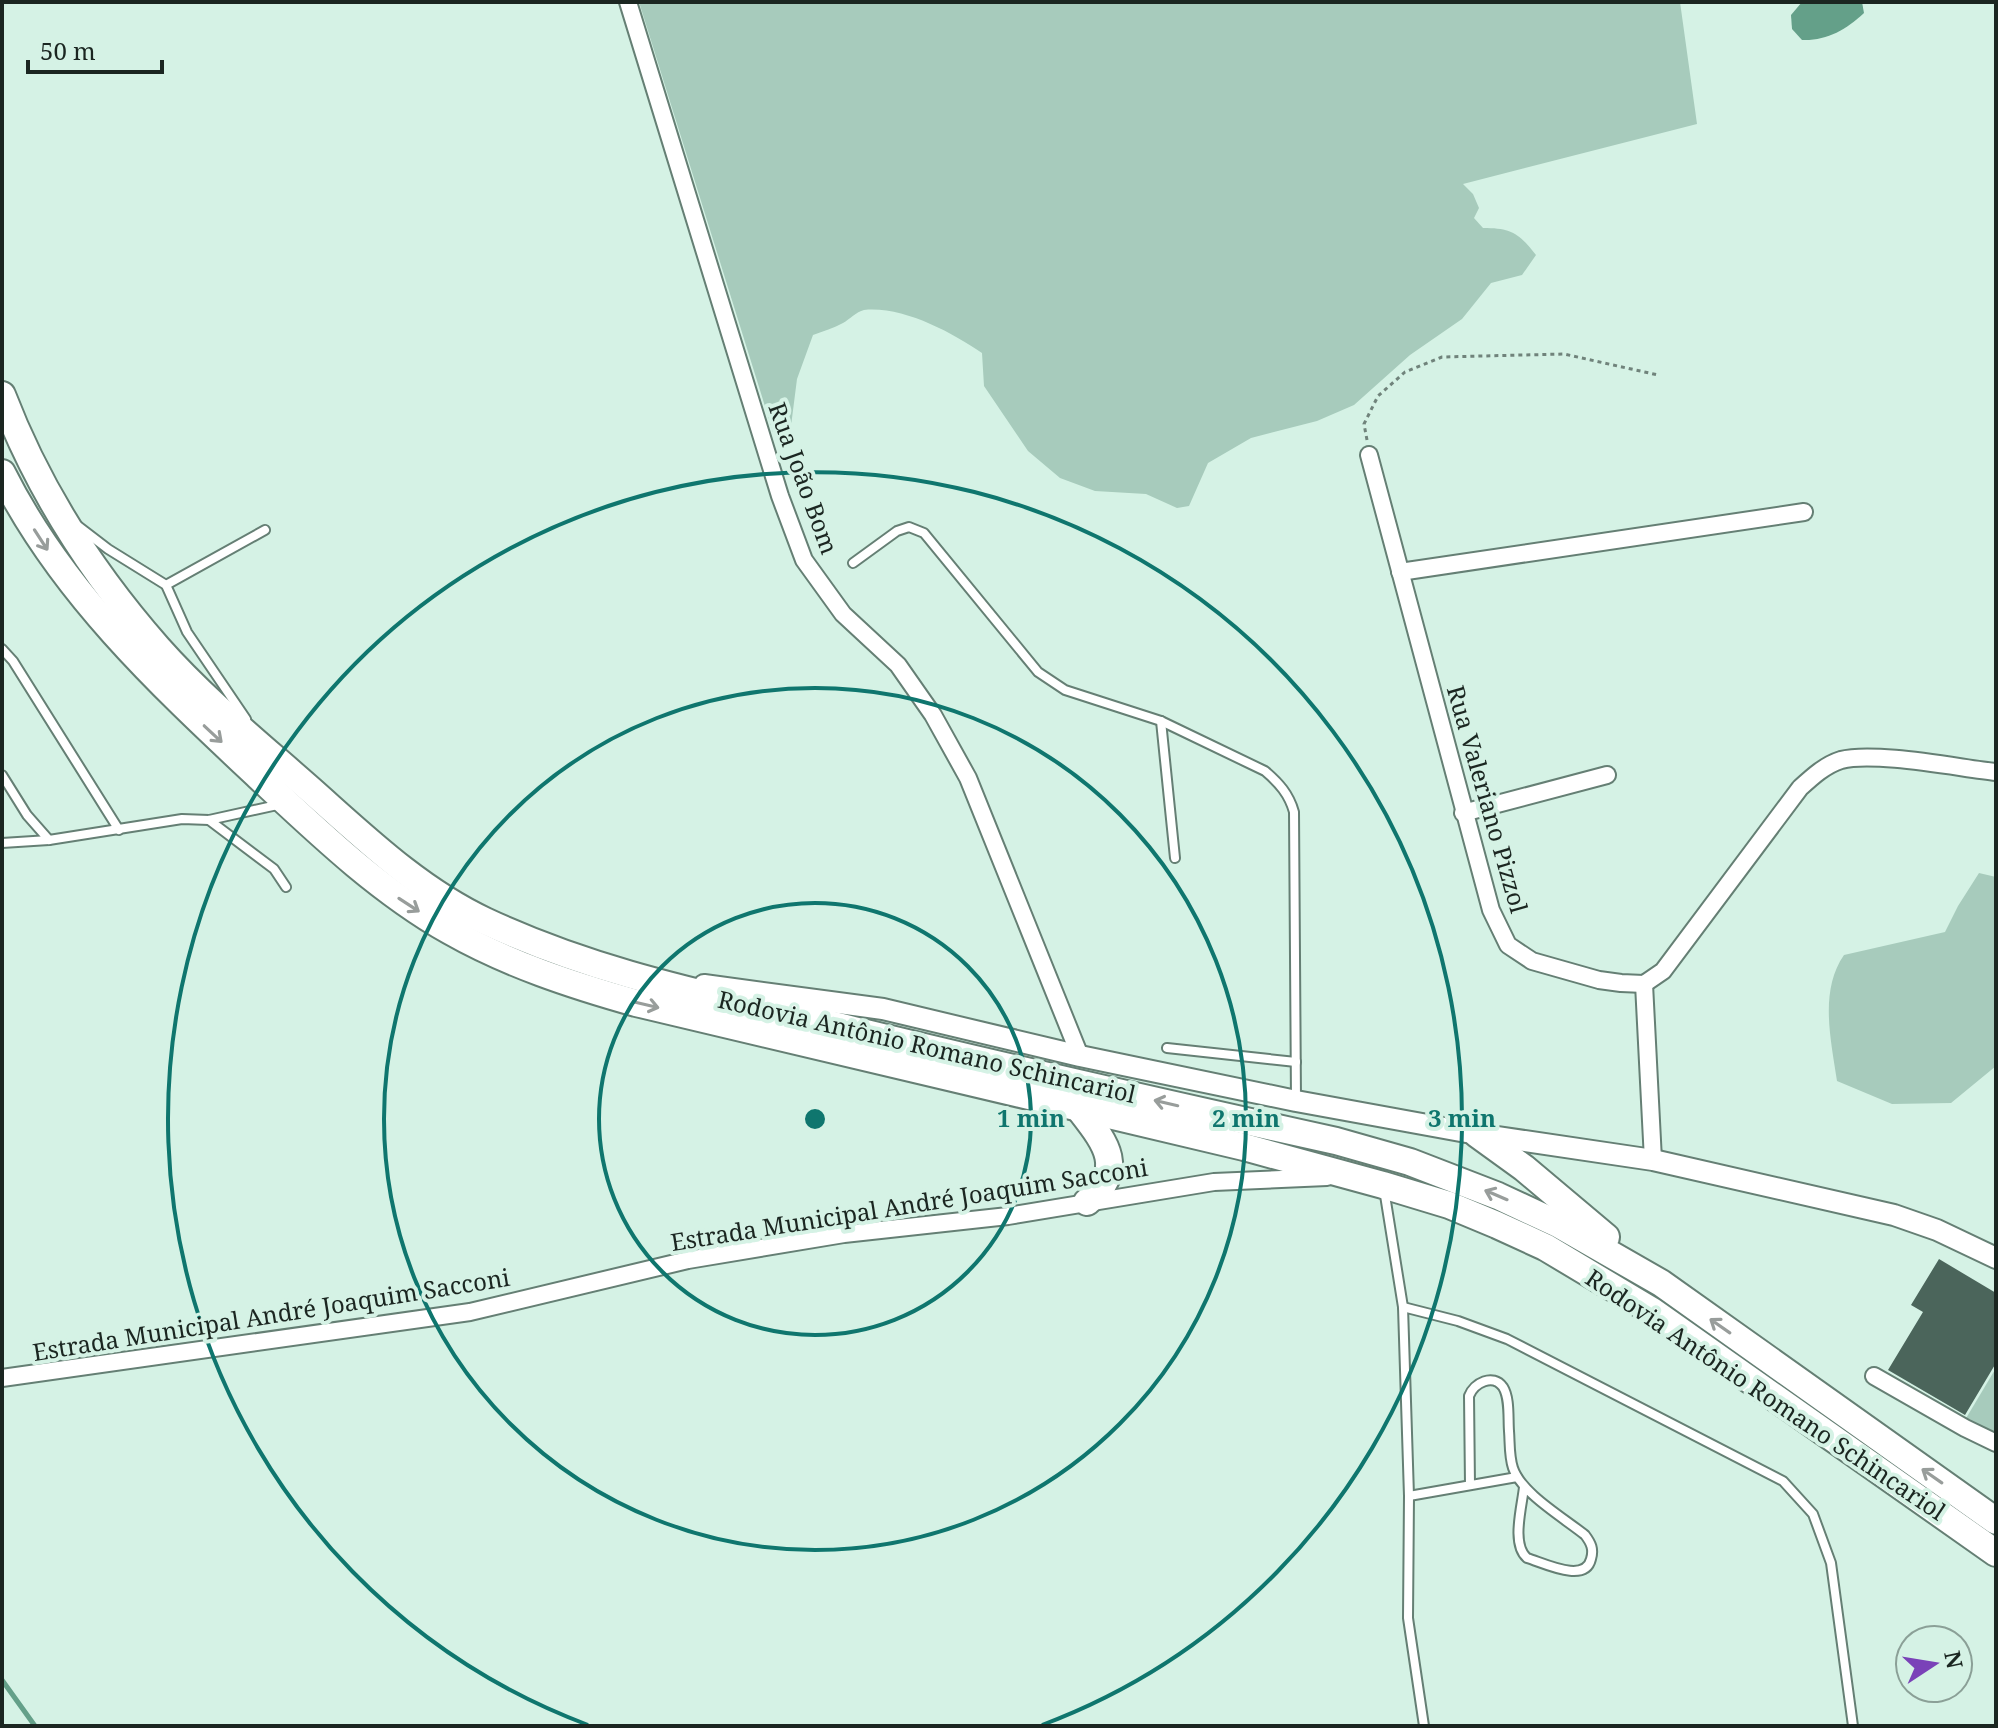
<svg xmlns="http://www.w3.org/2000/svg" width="1998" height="1728" font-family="'Noto Serif',serif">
<rect width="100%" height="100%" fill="#d5f2e5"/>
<g fill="#a7cbbc">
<path d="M639,2H1680L1697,124L1463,184L1473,194L1479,208L1474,218L1483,228C1511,228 1519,233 1536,255L1522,275L1491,283L1462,319L1410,355L1354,405L1317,421L1251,438L1208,463L1189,506L1177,508L1146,494L1095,491L1060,478L1028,451L984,386L982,353C951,332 903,306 864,310C856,312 850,319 843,323C834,328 823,331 813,335L797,379L791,426L773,432Z"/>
<path d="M1979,873L1996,877V1066L1951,1103L1892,1104L1837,1081C1831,1040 1819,991 1844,955L1945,932L1958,906Z"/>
<path d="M1996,1368V1434L1965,1420Z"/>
</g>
<path fill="#64a089" d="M1802,2H1862L1864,13C1846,30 1826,41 1802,40L1792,29L1791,15Z"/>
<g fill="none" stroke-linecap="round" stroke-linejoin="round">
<path stroke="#64a089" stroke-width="5" d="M2,1680L35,1726"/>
</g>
<path fill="#4b655b" d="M1939,1259L1996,1293V1363L1965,1415L1888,1370L1923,1312L1911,1305Z"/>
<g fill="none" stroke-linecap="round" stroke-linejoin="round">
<g stroke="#657f74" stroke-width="12">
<g id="service">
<path d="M78,526L108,549L166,585L187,632L246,719"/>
<path d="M853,563L897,531L909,527L924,533L1038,672L1065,690L1161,721L1265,771C1279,783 1289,794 1294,812L1296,1100"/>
<path d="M166,585L265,530"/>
<path d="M2,649L13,661L119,830"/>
<path d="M1161,721L1175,858"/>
<path d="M2,775L27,815L49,840"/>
<path d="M209,820L274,869L286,887"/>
<path d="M2,843L49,840L182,819L209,820L282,804"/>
<path d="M1167,1048L1296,1062"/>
<path d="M1384,1189L1403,1307L1409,1496L1408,1618L1424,1726"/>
<path d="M1403,1307L1458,1321L1507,1339L1783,1481L1813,1514L1831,1563L1853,1726"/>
<path d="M1470,1485L1469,1396C1474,1383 1493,1373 1503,1387C1510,1398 1508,1418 1509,1431C1510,1443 1509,1456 1513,1468C1521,1493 1564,1518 1585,1535C1591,1543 1594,1549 1591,1559C1585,1584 1544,1563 1527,1558C1511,1544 1522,1507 1524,1487"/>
<path d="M1409,1496L1517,1477"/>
</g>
</g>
<g stroke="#657f74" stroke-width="20">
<g id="minor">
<path d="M628,2L780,496L804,560L843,614L898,665L933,715L968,778L1080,1056"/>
<path d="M1369,455L1491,910L1508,945L1532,961L1599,980L1621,983L1644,984L1663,971L1800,788C1812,777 1825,765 1841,760C1874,751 1959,768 1996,772"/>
<path d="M1400,572L1804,512"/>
<path d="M1463,813L1607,775"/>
<path d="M1644,984L1653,1160"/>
<path d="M1874,1376L1965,1428L1996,1443"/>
<path d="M2,1378L470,1312L688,1260L844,1234L1008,1216L1214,1182L1327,1177"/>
</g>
</g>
<g stroke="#657f74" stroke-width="24">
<path id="tertiary" d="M704,985L883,1009L1080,1056L1296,1101L1477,1134L1653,1160L1894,1215L1937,1230L1996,1258"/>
</g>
<g stroke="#657f74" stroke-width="30">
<g id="trunk">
<path d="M2,395C38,489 92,573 158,648C204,700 260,745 312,791C366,839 419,890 485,921C598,974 713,996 833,1025C1000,1066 1168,1104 1336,1141L1410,1162L1498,1196L1558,1224L1661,1283L1996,1521"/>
<path d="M2,473C62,593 161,685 258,776C318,832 378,890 450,931C508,964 572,985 636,1003L1244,1147L1383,1185L1449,1205L1497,1225L1545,1247L1652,1311L1996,1553"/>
<path d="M1077,1106C1103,1140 1129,1167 1087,1202"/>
<path d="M1477,1134L1524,1168L1606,1237"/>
</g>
</g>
<path stroke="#70837b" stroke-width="3" stroke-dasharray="4 4" stroke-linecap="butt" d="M1367,440L1364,424L1378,396L1405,372L1442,357L1564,354L1658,375"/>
<use href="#service" stroke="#fff" stroke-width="8"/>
<use href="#minor" stroke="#fff" stroke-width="16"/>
<use href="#tertiary" stroke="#fff" stroke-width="20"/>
<use href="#trunk" stroke="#fff" stroke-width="26"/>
</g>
<defs><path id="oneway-shaft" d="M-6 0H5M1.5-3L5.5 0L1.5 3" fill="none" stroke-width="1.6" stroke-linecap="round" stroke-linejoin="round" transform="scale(2)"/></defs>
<g stroke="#989d9b">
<use href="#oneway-shaft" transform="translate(41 540) rotate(57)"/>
<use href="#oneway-shaft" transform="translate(213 734) rotate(43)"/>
<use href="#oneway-shaft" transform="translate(409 905) rotate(33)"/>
<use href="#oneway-shaft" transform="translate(647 1005) rotate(13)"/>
<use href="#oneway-shaft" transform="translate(1166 1103) rotate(-167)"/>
<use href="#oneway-shaft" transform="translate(1496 1195) rotate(-157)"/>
<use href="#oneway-shaft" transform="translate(1720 1326) rotate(-145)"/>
<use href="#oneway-shaft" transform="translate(1932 1476) rotate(-145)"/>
</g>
<g fill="none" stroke="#0f766e" stroke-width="4">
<circle cx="815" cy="1119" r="216"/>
<circle cx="815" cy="1119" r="431"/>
<path d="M588 1725A647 647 0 1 1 1042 1725"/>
</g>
<g text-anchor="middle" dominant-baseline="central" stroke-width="8" stroke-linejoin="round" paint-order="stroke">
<g font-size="24" fill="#1b2621" stroke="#d5f2e5">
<text transform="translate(804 478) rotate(70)">Rua João Bom</text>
<text transform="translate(1488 799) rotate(74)">Rua Valeriano Pizzol</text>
<text transform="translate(927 1046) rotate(13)">Rodovia Antônio Romano Schincariol</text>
<text transform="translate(909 1204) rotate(-9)">Estrada Municipal André Joaquim Sacconi</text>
<text transform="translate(271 1314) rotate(-9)">Estrada Municipal André Joaquim Sacconi</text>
<text transform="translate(1766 1394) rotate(34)">Rodovia Antônio Romano Schincariol</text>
</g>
</g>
<circle cx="815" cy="1119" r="12" fill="#0f766e" stroke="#d5f2e5" stroke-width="4"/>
<g font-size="24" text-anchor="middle" font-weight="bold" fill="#0f766e" stroke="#d5f2e5" stroke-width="8" stroke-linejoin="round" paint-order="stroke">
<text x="1031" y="1127">1 min</text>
<text x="1246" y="1127">2 min</text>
<text x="1462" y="1127">3 min</text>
</g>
<rect width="1998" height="1728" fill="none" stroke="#1b2621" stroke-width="8"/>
<g transform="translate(1934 1664) rotate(78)"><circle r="38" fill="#d5f2e5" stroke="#8ba097" stroke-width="2"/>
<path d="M0-6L14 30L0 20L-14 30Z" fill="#7a42b8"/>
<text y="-12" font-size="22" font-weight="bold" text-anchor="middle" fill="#1b2621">N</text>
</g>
<path d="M28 60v12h134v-12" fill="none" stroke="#1b2621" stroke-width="4"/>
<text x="40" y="60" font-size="24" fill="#1b2621" stroke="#d5f2e5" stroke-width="6" paint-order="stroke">50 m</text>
</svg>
